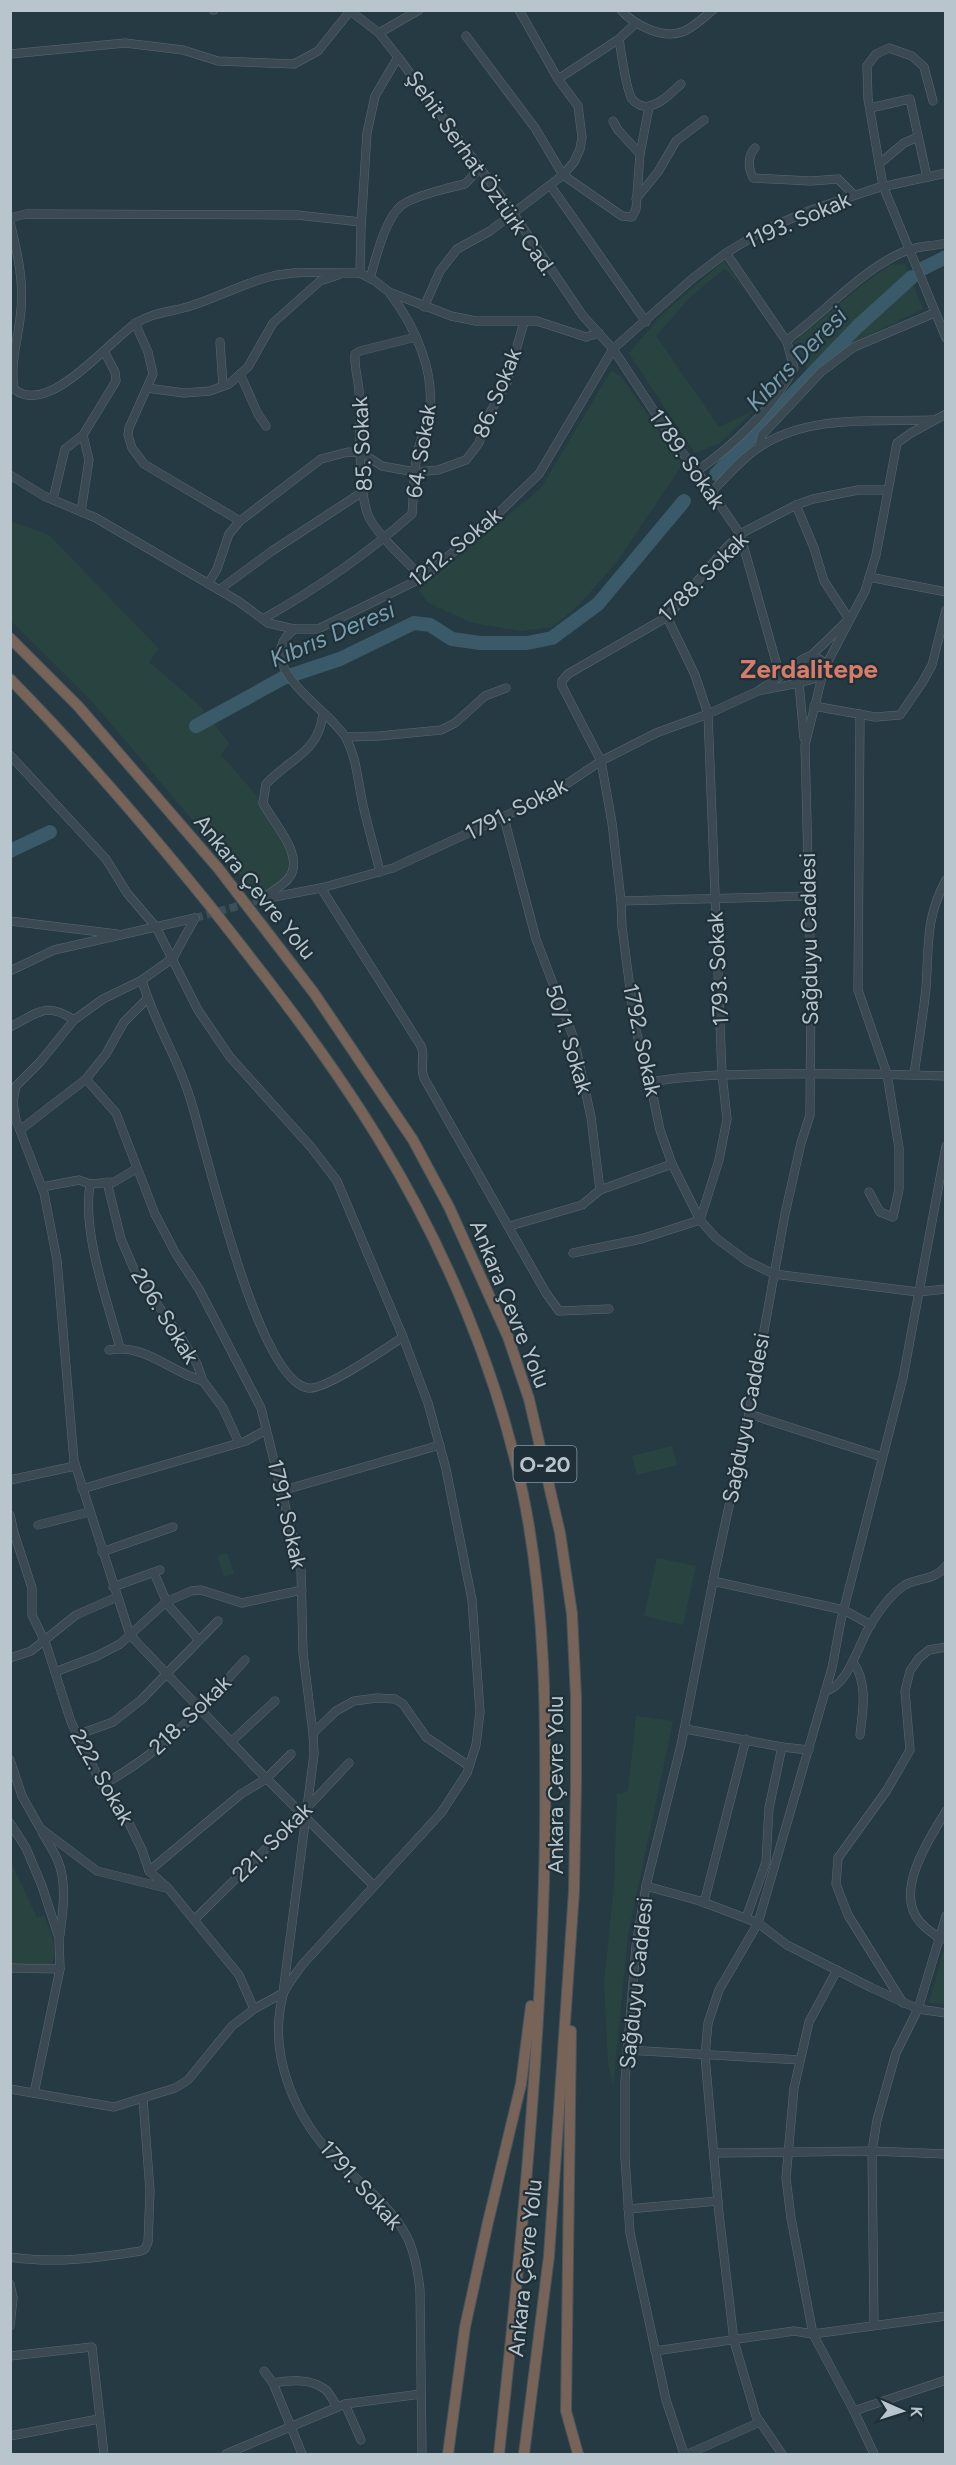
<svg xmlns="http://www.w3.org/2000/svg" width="956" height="2465" font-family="Figtree,sans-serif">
<rect width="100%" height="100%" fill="#263a43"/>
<g fill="#294440">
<path d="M724,261L749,296L725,268L689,298L656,336L719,427L753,411L720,443L695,453L629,353L664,313Z"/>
<path d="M905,264L923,309L869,335L836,354L804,382L800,378L807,368L795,350L794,342L861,286L890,265Z"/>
<path d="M611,371L621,376L682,465L616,563L579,605L552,627L521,631L473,623L428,603L419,590L541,488Z"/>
<path d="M10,521L49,535L159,649L149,662L200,706L229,743L221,755L263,803L293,856L288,879L257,896L91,700L11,621Z"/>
<path d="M672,1446L677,1465L637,1475L632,1456Z"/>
<path d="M227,1553L234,1574L224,1577L217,1556Z"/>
<path d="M657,1558L696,1566L683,1625L644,1616Z"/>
<path d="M636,1716L673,1721L628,1935L613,2086L608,2062L604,1983L614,1887L617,1795L628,1791Z"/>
<path d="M10,1860L37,1918L44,1915C49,1930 61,1951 50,1966L11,1965Z"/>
<path d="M944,1949L945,2004L929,2003Z"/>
</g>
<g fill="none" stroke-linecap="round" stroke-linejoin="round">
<g stroke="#3a5a69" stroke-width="14">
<path d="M922,269L946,257"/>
<path d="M716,474L857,327L912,277"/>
<path d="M196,726L283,678L340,659L414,623L430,625L452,639L480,643H527L552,638L598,604L684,501"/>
<path d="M10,851L50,832"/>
</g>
<path stroke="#3c4f58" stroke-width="8" stroke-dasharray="8 4" stroke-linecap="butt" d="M195,918L263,899"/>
<g stroke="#596870" stroke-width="9">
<g id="minor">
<path d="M213,10H214"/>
<path d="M349,10L379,33L398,57L513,213L583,316L613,349L677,446L697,471L740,534L780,676"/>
<path d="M621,10C634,25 662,39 682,32C692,29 704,17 713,10"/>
<path d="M379,33L419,10"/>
<path d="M466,36L535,128L563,175L622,216L632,217L636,209L640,154L649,107"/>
<path d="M619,39C621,51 626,90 632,99C636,104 644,108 649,106C661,104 672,92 681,84"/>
<path d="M10,54L125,43L183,50L218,61L294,64L318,51L350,11"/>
<path d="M558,79L619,39L636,23"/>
<path d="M933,101L924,67L912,56L889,48L876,54L867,66L868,99L883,186L946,338"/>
<path d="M870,108L910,99L927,177"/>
<path d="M613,121L618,130L640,154"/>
<path d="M755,148C747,157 748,167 753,178L811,181L838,179L854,195"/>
<path d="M879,164L904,143L918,137"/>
<path d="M550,185L646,322"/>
<path d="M636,199L658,172L676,141L704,120"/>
<path d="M10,218L26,214L297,215L361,222"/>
<path d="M10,222C18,255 25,285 20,319C17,343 10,365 14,389C48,418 109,341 135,324C150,313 170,312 187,307C215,299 241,284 269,277C297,270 331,273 360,273L361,228L367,133L375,96L398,57"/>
<path d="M726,253L787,342"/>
<path d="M360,273L375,281L389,292L451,316L476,321H537L586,337L599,333"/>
<path d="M370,278C376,258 385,218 402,205C414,196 451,187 465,184L479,169"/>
<path d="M424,307L440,271L457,249L490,231L563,175L574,162L580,149L582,137L578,106L558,79L519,10"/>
<path d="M135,323L148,352L153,374L129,428L128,435L132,448L144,464L240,521"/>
<path d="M416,337L360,351L355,354C354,366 358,378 359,391C361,423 357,486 368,515C375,533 408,562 422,578"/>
<path d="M220,342L223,386"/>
<path d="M240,374L258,414L266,426"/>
<path d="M147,388L184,393L210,391L229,384L248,367L273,323L320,281L338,275"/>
<path d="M759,446L762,435L821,372L854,347L932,314"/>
<path d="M697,471C733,446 774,407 794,368L787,342L791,337C826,311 867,265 908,250C920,246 934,246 946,243"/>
<path d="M10,475L44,496L96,518L238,601L268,623L294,629H318L422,578L487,524L539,474L613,349L693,278L726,253L762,231L811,210L877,188L946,173"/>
<path d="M887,490H858L813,499L796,505L740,534L724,550L667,617L568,674L562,681V686L601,761L612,823L621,901L622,927L635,1027L650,1082L660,1130L672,1164L700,1220L716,1238L747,1261L774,1274L918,1292L946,1289"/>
<path d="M710,493C726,478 742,457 761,446C811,414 875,422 932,420"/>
<path d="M53,499L65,449L83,435"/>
<path d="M796,505L814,548L824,581L849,619L812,655"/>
<path d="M81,512L89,460L83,435L116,381L115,372L104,351"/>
<path d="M869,577L946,592"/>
<path d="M208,584L217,569L229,534L240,521L321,459L348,452L362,453L382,466L415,472L438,470L466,460L479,443L486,420L507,382L524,322"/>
<path d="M219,590L272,551L364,491"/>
<path d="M263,619C316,589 366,555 412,514C414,493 413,471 418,450C420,440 426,430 428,420C438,375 415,326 389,292"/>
<path d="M294,629C249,666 330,709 346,738C357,759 358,783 363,805C368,828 375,850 380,872"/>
<path d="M812,655L824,662V669L817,678L799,683L793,673C795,662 802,659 812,655Z"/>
<path d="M762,690L799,683L804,738"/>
<path d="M814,706L875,717L900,715L922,683L932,665L946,610"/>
<path d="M860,714L858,990L887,1074L899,1148V1189L893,1217L880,1212L869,1192"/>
<path d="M346,737L379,736L441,730L455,723L485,696L506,688"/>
<path d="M10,755L106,859L127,893L156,927L198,1010L230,1057L311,1147L337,1181L403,1337L428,1403L446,1469L472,1600L480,1712L476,1745L467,1773L441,1813L302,1965C296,1974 289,1982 284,1992C282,1997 281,2004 280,2010C272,2061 296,2116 330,2153C355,2180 390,2203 407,2237C415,2253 418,2272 420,2290L422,2454"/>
<path d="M504,818L536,939L574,1039L591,1117L600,1190"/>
<path d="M321,888L421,1046C426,1056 419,1066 424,1078L546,1293L559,1311L609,1309"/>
<path d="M265,897C272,891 282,886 288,879C307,857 273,823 263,803L266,784C290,758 319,753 323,713"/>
<path d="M263,899L321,888L393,868L550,795L601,761L656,733L708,714L758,691L794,667"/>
<path d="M621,901L807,896"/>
<path d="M195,918L173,958L142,980L103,999L74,1020L40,1062L16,1086L13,1102L16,1120L44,1193L57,1260L74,1461L130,1635L253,1765L374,1886"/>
<path d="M10,921L117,934"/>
<path d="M10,971L54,950L195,918"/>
<path d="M142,980C153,1021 178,1057 190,1098C206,1147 257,1380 308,1388C324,1391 388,1347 403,1337"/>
<path d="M10,1027C38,1013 46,1001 74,1020"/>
<path d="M914,1075C918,1046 923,1017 926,988C929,947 925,918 946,880"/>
<path d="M650,1082C689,1075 726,1075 765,1074C826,1073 885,1074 946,1076"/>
<path d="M20,1130L86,1079L106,1054L124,1022L147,999"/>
<path d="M107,1182L121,1239L137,1276L182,1339L197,1364L203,1381L223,1408L239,1443"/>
<path d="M90,1184C82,1234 107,1299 120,1348"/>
<path d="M42,1187L79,1180L90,1184L114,1182L136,1169"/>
<path d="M510,1226L582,1205L600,1190L672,1164"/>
<path d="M573,1253L641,1239L700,1220L719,1160L727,1119L722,1074L708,714L695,675L667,617"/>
<path d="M109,1350C145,1343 170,1372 203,1381"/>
<path d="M749,1414L882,1457"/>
<path d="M10,1480L75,1466"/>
<path d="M82,1489L246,1441L266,1430"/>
<path d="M281,1491L440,1445"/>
<path d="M10,1515L14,1533L32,1588V1615L46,1644L71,1722L102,1785L128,1821L142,1850L149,1871L168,1888L239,1975L254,2009"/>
<path d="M38,1525L89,1512"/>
<path d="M102,1552L173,1527"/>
<path d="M154,1573L168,1605L199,1640"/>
<path d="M713,1581L844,1610L871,1625"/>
<path d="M113,1587L160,1570"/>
<path d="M10,1658L31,1651L76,1615L117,1597"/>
<path d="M853,1662C868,1683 863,1710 860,1735"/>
<path d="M55,1672L97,1656L120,1644L166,1602L191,1591L201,1590L242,1603L302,1590"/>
<path d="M825,1691C848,1687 859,1642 871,1624C879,1611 892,1593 905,1585C919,1577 934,1581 946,1566"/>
<path d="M685,1729L782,1747L809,1750"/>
<path d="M313,1733L336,1711L354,1701L377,1698L395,1699L403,1704L426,1737L469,1766"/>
<path d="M77,1735L113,1722L141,1700L218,1621"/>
<path d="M231,1742L275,1701"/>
<path d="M10,1760L22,1796L40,1828L97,1871L166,1888"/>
<path d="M102,1785C163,1752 199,1711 245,1660"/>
<path d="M10,1823L26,1848L42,1886L59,1938L60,1969L34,2093"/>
<path d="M42,1832C47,1841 54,1851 58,1861C67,1883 63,1911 60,1935"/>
<path d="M149,1871L241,1794L266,1779L291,1754"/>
<path d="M646,1886L700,1901L758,1923L787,1945L872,1988L918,2009L946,2013"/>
<path d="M704,1903L746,1739"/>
<path d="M746,1918L766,1862L769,1808L782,1747"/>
<path d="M194,1920L301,1814L349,1763"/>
<path d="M945,1939C937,1938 931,1932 925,1927C889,1897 929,1840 946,1811"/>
<path d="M10,1968L60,1969"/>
<path d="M837,1970L809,2022L794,2088L786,2178L791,2218L813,2334L854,2411L874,2454"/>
<path d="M903,2003L848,1915L836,1884L838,1858L887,1790L910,1750L905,1691L910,1671L919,1658L929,1650L946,1647"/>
<path d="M627,2050L800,2060"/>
<path d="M10,2089L114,2107L175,2088L188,2080L232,2026L254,2009L283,1993L314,1754L313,1733L303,1653L301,1570L261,1408L199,1289L176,1254L155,1214L116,1113L86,1079"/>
<path d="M715,2153L872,2151L946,2154"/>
<path d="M628,2209L718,2201"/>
<path d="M10,2257C55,2264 97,2258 141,2251L145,2249L148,2242L150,2191L143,2099"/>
<path d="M10,2284L13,2298L10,2326"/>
<path d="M874,2325L872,2151L877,2120L896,2053L918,2009L946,1916"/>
<path d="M655,2351L794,2331L813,2334L946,2316"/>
<path d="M10,2356L92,2347L104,2454"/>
<path d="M264,2371L273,2383L302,2454"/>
<path d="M273,2383C290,2380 311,2378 326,2390C330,2394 334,2402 337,2406"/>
<path d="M345,2404L361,2440"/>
<path d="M854,2411L946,2380"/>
<path d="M10,2436L99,2419"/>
<path d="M226,2454L345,2404L421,2394"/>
<path d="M684,2454L666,2400L630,2233L625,2158V2081L636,1946L646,1886L681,1745L716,1566L749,1414L785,1214L801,1143L810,1115L811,981L805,745L824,669L865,591L876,555L897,443L911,433L946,414"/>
<path d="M688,2454L760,2422"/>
<path d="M782,2454L756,2416L734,2341L719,2214L705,2056L708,2023L719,1990L758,1923L832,1668L841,1620L903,1378L946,1146"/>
</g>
</g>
<g stroke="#45555d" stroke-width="12">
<g id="highway">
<path d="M10,638L78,706L218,868L314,993L413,1140L449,1207L508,1337L529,1399L560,1533L572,1614L576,1698V1782L574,1891L549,2256L524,2454"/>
<path d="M10,679C81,751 147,828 210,906C270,982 331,1060 381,1143C446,1250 497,1371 523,1494C546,1606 546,1719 545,1833C542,2041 521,2248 499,2454"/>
<path d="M571,2031L566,2411L578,2454"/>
<path d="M448,2454L465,2327L488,2222L521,2084L531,2006"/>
</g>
</g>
<use href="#minor" stroke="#3b4a52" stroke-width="8"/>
<use href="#highway" stroke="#786358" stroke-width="10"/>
</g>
<g text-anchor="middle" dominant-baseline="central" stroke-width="4.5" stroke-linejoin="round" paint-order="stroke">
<rect fill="#1f3038" stroke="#8a98a0" stroke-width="1.5" x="513.5" y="1446" width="63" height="36" rx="4.5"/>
<g font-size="21" font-weight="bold" fill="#b8c5cc">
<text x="545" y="1464">O-20</text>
</g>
<g font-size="22" fill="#b8c5cc" stroke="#1f3038">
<text transform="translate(481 173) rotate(55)">Şehit Serhat Öztürk Cad.</text>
<text transform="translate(798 220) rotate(-23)">1193. Sokak</text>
<text transform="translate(497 393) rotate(-68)">86. Sokak</text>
<text transform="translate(362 444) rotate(-93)">85. Sokak</text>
<text transform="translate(421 451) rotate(-81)">64. Sokak</text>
<text transform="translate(687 459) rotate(55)">1789. Sokak</text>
<text transform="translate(455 547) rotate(-39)">1212. Sokak</text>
<text transform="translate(703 577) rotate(-45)">1788. Sokak</text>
<text transform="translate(516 809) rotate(-27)">1791. Sokak</text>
<text transform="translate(255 887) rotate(51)">Ankara Çevre Yolu</text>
<text transform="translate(809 939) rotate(-91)">Sağduyu Caddesi</text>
<text transform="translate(718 969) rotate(-93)">1793. Sokak</text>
<text transform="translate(569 1039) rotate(73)">50/1. Sokak</text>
<text transform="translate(642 1040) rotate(78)">1792. Sokak</text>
<text transform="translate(510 1304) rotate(68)">Ankara Çevre Yolu</text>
<text transform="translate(165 1316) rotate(58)">206. Sokak</text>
<text transform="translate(746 1418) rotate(-79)">Sağduyu Caddesi</text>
<text transform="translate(287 1514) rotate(77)">1791. Sokak</text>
<text transform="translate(190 1715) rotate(-44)">218. Sokak</text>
<text transform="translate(102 1777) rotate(60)">222. Sokak</text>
<text transform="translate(555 1785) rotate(-90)">Ankara Çevre Yolu</text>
<text transform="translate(272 1842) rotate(-45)">221. Sokak</text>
<text transform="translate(636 1983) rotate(-84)">Sağduyu Caddesi</text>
<text transform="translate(361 2185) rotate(48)">1791. Sokak</text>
<text transform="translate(525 2268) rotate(-84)">Ankara Çevre Yolu</text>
</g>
<g font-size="24" font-style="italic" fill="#789daf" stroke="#1f3038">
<text transform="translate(796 359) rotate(-46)">Kıbrıs Deresi</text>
<text transform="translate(332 634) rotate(-23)">Kıbrıs Deresi</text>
</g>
<g font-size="26" font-weight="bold" fill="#d77c68" stroke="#1f3038">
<text x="809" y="669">Zerdalitepe</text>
</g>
</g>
<rect width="956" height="2465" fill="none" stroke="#b8c5cc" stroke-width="24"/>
<g transform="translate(902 2411) rotate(93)" stroke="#1f3038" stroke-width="4.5" paint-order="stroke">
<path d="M0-4.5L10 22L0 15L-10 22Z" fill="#b8c5cc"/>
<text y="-9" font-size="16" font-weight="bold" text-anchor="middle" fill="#b8c5cc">K</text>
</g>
</svg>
